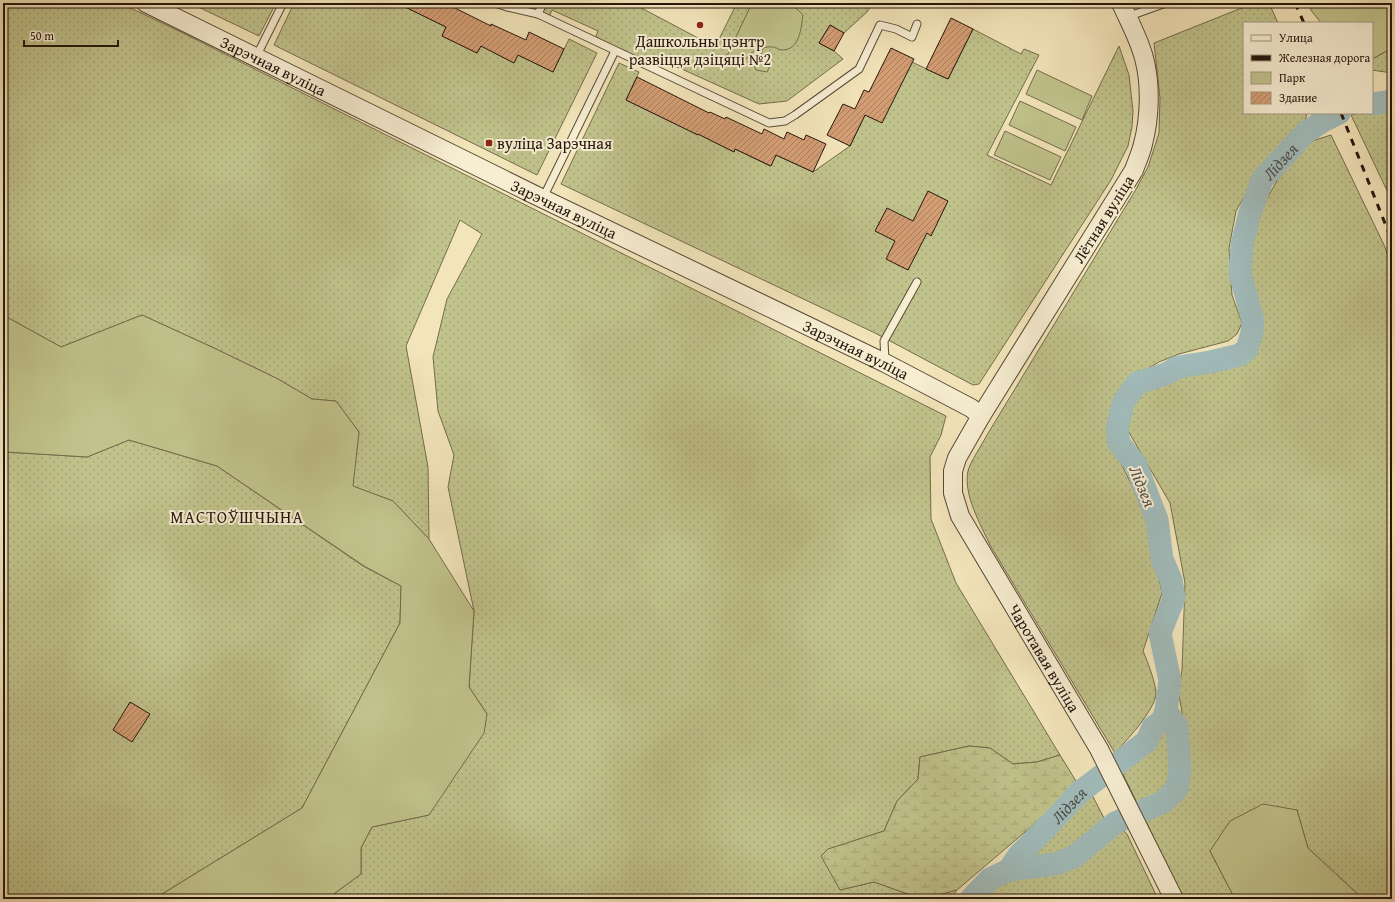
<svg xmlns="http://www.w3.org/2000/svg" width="1395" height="902" font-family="'Gentium Book Plus',serif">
<defs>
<pattern id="grass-dots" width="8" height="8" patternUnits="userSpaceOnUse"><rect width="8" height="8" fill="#c1c38c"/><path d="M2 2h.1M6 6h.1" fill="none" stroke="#a6a778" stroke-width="1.8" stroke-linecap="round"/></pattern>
<pattern id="wetland-marsh" width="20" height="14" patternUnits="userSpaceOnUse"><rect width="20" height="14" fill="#c1c38c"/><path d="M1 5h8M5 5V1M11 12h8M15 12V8" fill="none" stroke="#a6a778"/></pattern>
<pattern id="building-hatch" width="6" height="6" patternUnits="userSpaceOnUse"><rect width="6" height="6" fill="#d49e75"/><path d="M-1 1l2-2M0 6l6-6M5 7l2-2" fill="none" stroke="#ac805e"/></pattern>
</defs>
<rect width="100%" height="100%" fill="#f3e5ba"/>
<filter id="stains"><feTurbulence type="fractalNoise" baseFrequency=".005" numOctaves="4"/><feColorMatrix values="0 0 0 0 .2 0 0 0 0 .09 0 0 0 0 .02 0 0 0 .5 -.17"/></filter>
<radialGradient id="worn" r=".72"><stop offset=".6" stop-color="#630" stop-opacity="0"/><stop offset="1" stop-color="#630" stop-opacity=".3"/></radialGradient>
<g fill="url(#grass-dots)" stroke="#736c4c">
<path d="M3,3H120L179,31L946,416L941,435L930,457L931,519L956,583L1060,755L1037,762L1013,764L990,748L969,746L920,757L918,779L897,801L884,831L829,849L840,890L874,882L922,899L957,890L951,899H327L361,874V848L372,827L429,815L487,714L469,687L474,611L448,487L454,455L438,411L433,357L447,299L482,234L460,220L406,346L428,467L429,539L393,501L352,486L359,432L336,401L312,399L278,379L214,348L142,315L61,347L3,315Z"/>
<path d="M190,3H276L259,36Z"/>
<path d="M294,3H406L409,9L446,27L442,36L477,53L481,46L514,63L518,55L553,72L569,39L597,53L537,175L274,45Z"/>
<path d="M499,3H632L715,47L737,3H873L867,12L844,33L830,25L819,43L834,51L843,59L787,101L759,104L653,56L648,66L594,41L598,31L552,10L548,19Z"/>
<path d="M1254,3H1269L1278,23H1244V113H1307L1305,121L1260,170L1236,211L1229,248L1232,295L1242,323L1237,334L1228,341L1179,354L1159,362L1134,377L1119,392L1109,423L1114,449L1145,512L1162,593L1143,651C1147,660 1157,686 1156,695C1153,712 1127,740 1115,753L990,545C981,525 963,495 968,471C969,464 983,443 987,435L1135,191L1148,167L1159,133L1160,98L1154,43Z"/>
<path d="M973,29L1021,54L1024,49L1039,55L987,155L1051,185L1119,46L1129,75L1133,111L1132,127L1128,146L1111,180L979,384L973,385L875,333L561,184L619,63L639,72L626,100L698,135V134L734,152L735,149L770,166L776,155L813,172L850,146L865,115L912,62L948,79Z"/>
<path d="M1392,48V73L1372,70V59Z"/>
<path d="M1392,105V201L1351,115L1359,113H1372V110Z"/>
<path d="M1331,135L1385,247L1392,267V899H1363L1308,848L1297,810L1210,851L1235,899H1182L1145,819L1161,814L1176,800L1186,787V751L1183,718L1178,690L1182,670L1185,583L1170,503L1124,424L1133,399L1142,391L1165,377L1210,369L1246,356L1260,323L1259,303L1252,287L1248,249L1256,218L1278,179L1309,142Z"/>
<path d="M129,440L217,466L363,566L401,586L400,623L302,808L154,899H3V450L6,452L87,457Z"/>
<path d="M1167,717L1174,728L1176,771L1173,788L1161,799L1139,807L1120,768L1150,742L1156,730L1164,722Z"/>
<path d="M1090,791L1106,822L1068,848L1037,860L1022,857Z"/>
<path d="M1120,827L1127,834L1158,899H978L994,883L1010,875L1075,865L1110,838Z"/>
</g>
<path fill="url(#wetland-marsh)" stroke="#736c4c" d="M969,746L990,748L1013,764L1037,762L1060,755L1079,786L957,890L922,899L874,882L840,890L821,856L828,849L884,831L897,801L918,779L920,757Z"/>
<g fill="#c1c38c" stroke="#736c4c">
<path d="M752,3H787L797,9L803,15C801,28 800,50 782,50C779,50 778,48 776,48C772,46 767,47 763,48L761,55L769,56L772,62L767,72L756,70L754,65L758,49C751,51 747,59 741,63H733L726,58Z"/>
<path d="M1321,3H1392V48L1372,59V23H1321L1310,9Z"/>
<path d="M1037,70L1092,96L1082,120L1026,94Z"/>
<path d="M1020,101L1076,127L1065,151L1009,125Z"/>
<path d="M1005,131L1061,157L1050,180L994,155Z"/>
<path d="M3,315L61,347L142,315L214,348L278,379L312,399L336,401L359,432L353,486L393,501L429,539L474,611L469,687L487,714L484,733L429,815L372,827L361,848V874L327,899H154L302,808L400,623L401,586L364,566L217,466L129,440L87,457L6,452L3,450Z"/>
<path d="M1263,804L1297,810L1308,848L1363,899H1235L1210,851L1230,821Z"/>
</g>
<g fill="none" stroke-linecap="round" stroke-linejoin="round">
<g stroke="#a1bcbb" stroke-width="23">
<path d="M1372,104L1392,101"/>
<path d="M1009,870L1055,864L1074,857L1115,823L1163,802L1177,789L1180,771L1177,726L1166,711"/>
<path id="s1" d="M971,899L990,879L1009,870L1019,855L1050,824L1080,792L1147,741L1153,727L1162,721L1166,711L1170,681L1160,633L1174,598L1171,580L1162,559L1157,520L1136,465L1119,443L1117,430L1123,403L1137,383L1166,374L1178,367L1210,362L1240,355L1247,349L1252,333L1253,321L1240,273L1242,245L1249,216L1262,180L1305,133L1323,121L1339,113"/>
</g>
</g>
<g fill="url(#building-hatch)" stroke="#25160d">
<path d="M397,3H457L455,8L491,26V24L526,40L529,32L564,49L553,72L518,55L514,63L481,46L477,53L442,36L446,27Z"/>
<path d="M951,18L973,29L948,79L926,69Z"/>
<path d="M830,25L844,33L834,51L819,43Z"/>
<path d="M891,48L914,59L882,123L865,115L850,146L827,135L843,104L855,109L864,90L869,92Z"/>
<path d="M637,77L709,113L710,112L725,119L726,117L762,134L764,129L784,139L787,132L804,140L806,135L826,144L813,172L776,155L771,166L735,149L734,152L698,134V135L626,100Z"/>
<path d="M928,191L948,201L931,236L927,233L908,270L886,259L895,241L875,231L887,208L913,221Z"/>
<path d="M130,702L150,714L132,742L113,730Z"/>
</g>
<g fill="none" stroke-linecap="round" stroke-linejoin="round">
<g stroke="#584a38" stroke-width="9">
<g id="service">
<path d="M495,3L507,7L538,14L769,123L785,121L795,115L859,69L880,25L896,29L912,37L917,24"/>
<path d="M538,14L543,3"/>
<path d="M1127,17L1166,3"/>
<path d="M256,57L283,3"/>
<path d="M543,198L615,51"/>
<path d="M885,361L884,341L917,282"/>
</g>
</g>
<g stroke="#584a38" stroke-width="20">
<g id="tertiary">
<path id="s2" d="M146,3L535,195L885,363L952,398L971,408L981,416"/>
<path id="s3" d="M1121,3C1129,21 1139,39 1144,58C1151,84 1150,117 1143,144C1141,153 1137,161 1134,170L981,416L957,458L953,471V493L960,516L1099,749L1174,899"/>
</g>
</g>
<use href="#service" stroke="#f7eed2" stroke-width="7"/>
<use href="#tertiary" stroke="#f7eed2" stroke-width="18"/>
<g stroke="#25160d" stroke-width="3" stroke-dasharray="7 7" stroke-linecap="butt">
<path d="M1295,3L1304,23"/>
<path d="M1341,113L1392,241"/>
</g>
</g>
<g fill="#8f2418" stroke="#f7eed2" stroke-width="1.5">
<circle cx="700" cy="25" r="4"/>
<rect x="485" y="139" width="8" height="8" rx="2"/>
</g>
<g text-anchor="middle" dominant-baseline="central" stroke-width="4" stroke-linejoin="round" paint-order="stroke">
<g font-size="16" fill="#25160d" stroke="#f7eed2">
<text x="700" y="41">Дашкольны цэнтр<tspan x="700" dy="18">развіцця дзіцяці №2</tspan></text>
<text x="497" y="143" text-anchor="start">вуліца Зарэчная</text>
</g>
<g font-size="16" fill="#25160d" stroke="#f7eed2">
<text stroke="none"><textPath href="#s2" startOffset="142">Зарэчная вуліца</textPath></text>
<text stroke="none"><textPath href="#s2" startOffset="466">Зарэчная вуліца</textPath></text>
<text transform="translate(1103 219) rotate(-58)">Лётная вуліца</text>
<text stroke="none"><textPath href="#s2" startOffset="790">Зарэчная вуліца</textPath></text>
<text stroke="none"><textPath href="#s3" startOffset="737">Чаротавая вуліца</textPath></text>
</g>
<g font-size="17" font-style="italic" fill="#50504a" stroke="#f7eed2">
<text stroke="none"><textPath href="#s1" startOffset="942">Лідзея</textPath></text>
<text transform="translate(1143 486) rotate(67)">Лідзея</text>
<text stroke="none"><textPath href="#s1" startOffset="137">Лідзея</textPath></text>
</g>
<g font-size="17" letter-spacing="1" fill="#25160d" stroke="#f7eed2">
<text x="237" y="516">МАСТОЎШЧЫНА</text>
</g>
</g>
<rect width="1395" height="902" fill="none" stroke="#f3e5ba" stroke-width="16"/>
<rect x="4" y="4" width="1387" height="894" fill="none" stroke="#25160d" stroke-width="2"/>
<rect x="8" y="8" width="1379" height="886" fill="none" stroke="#25160d"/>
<rect x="1243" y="22" width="130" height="92" fill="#f7eed2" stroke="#a39883"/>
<rect x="1251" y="35" width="20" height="6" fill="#f7eed2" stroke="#a39883"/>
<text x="1279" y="42" font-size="12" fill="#25160d">Улица</text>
<rect x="1251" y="55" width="20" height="6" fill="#25160d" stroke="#a39883"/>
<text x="1279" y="62" font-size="12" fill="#25160d">Железная дорога</text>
<rect x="1251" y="72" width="20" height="12" fill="#c1c38c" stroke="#a39883"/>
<text x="1279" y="82" font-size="12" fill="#25160d">Парк</text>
<rect x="1251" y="92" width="20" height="12" fill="url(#building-hatch)" stroke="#a39883"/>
<text x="1279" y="102" font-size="12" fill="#25160d">Здание</text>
<path d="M24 40v6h94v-6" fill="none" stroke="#25160d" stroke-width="2"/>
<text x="30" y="40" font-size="12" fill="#25160d" stroke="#f7eed2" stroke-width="3" paint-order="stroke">50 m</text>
<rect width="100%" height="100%" filter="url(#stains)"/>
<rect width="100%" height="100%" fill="url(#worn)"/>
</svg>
